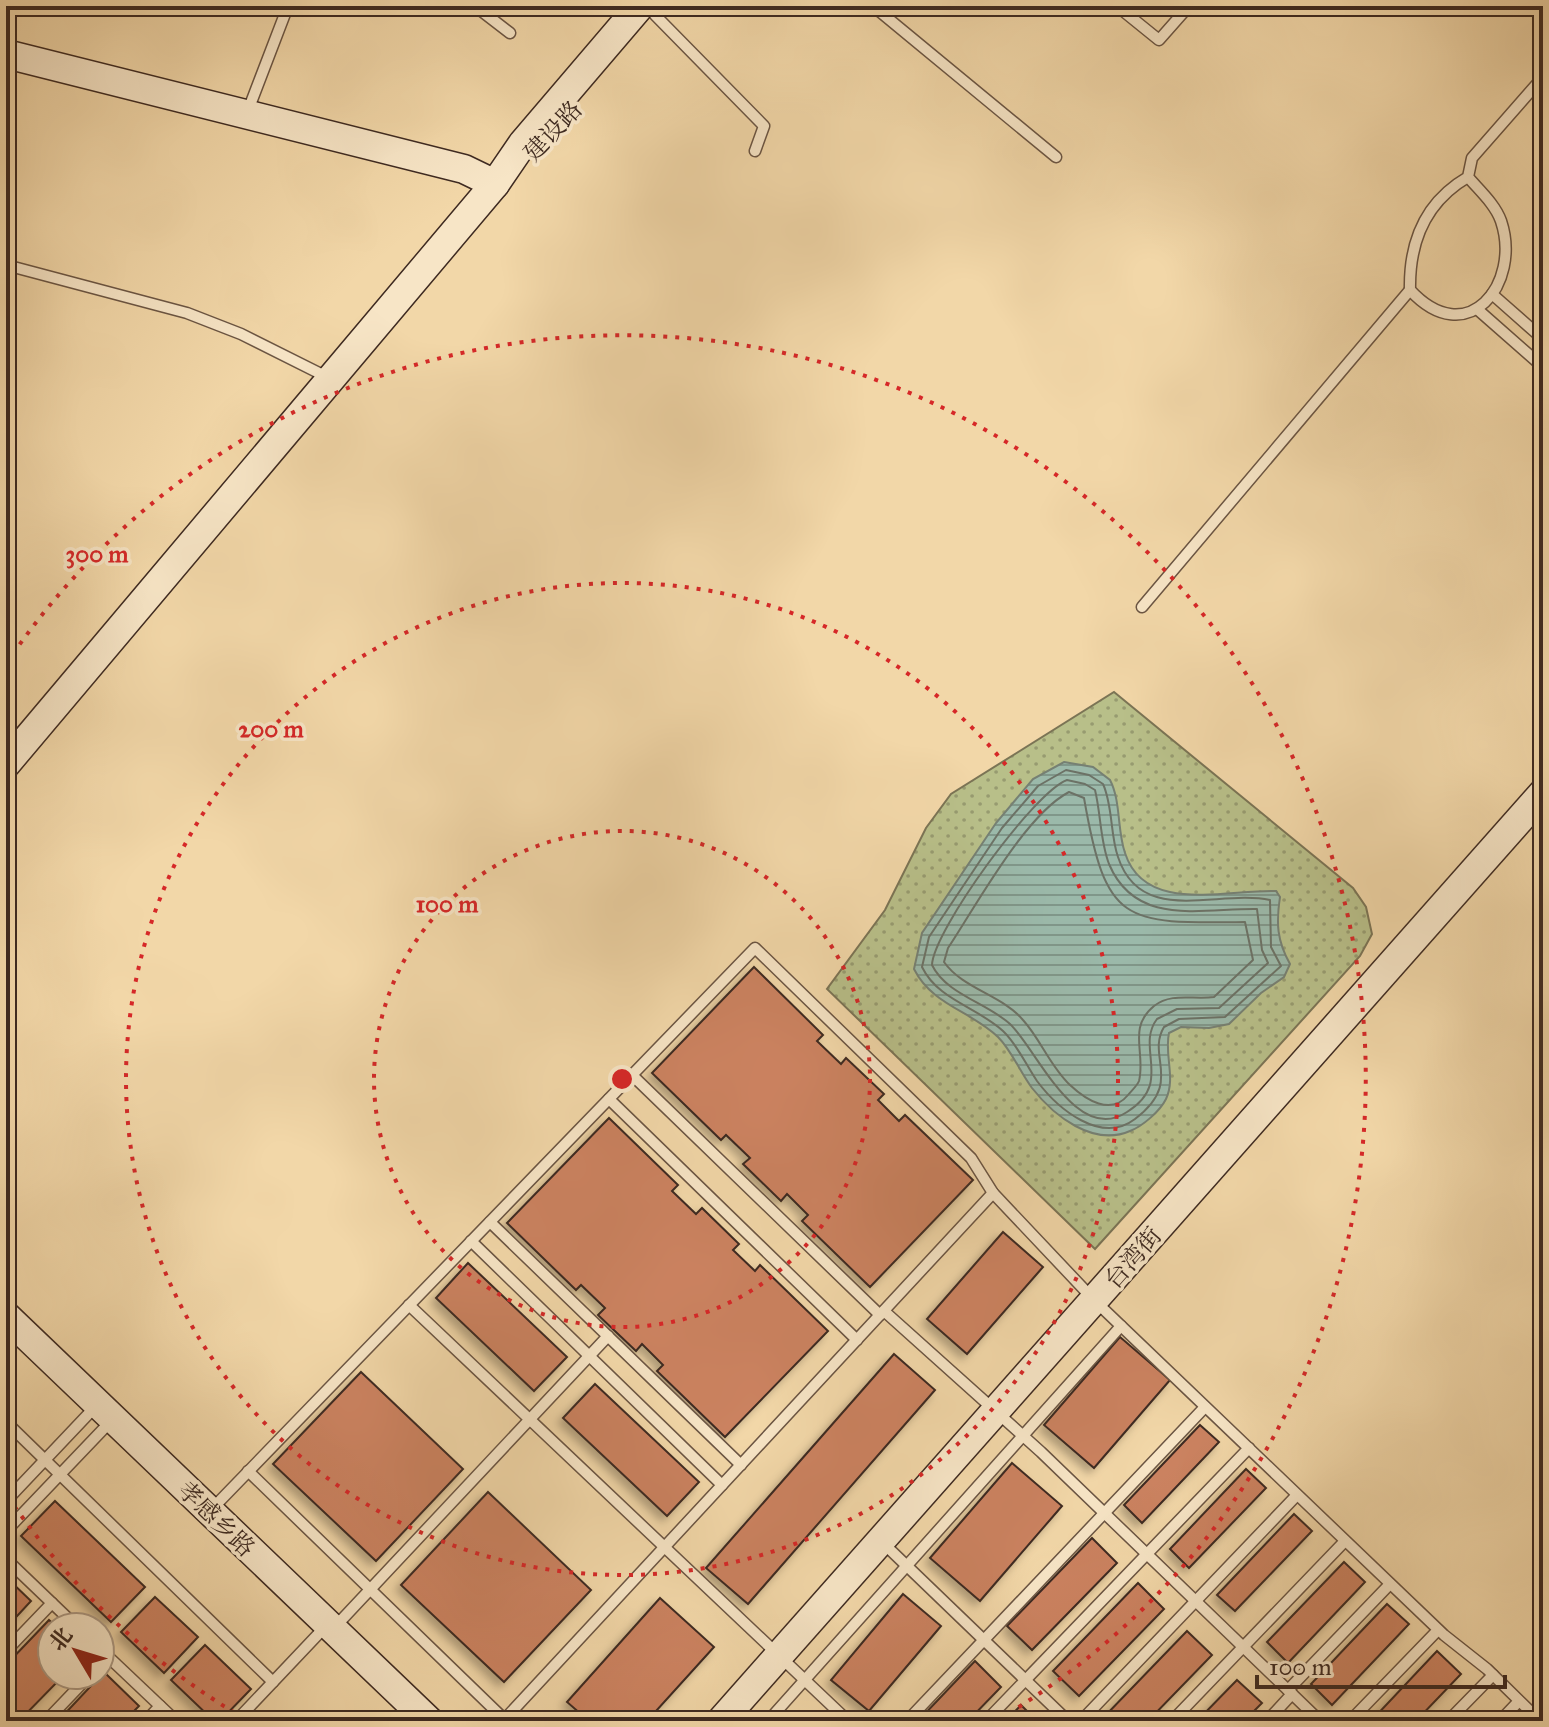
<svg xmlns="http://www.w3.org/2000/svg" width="1549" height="1727" font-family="'IM FELL Great Primer','Noto Serif SC',serif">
<defs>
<pattern id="park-dots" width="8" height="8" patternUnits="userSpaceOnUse" patternTransform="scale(2)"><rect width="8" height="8" fill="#b8bf89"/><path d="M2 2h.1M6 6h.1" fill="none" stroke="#979b70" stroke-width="1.8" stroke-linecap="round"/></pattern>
<pattern id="water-rules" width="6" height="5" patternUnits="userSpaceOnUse" patternTransform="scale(2)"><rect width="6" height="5" fill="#9bb9aa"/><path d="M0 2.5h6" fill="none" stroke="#80978a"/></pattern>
<filter id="shadow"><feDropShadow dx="-5" dy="5" stdDeviation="4" flood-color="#0004"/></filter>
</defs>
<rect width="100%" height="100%" fill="#f2d7a8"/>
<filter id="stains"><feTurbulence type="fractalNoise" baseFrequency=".0025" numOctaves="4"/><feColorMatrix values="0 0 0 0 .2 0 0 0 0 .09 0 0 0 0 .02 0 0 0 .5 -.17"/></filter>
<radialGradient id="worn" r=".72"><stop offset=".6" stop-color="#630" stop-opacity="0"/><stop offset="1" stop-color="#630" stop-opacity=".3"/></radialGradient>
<path fill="url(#park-dots)" stroke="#7b7455" stroke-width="2" d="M1114,692L1353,888L1366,907L1372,934L1360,956L1095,1249L827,989L885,910L926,828L951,794Z"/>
<path fill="url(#water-rules)" stroke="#768073" stroke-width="2" d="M1064,762L1093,767L1110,780C1121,801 1117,830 1125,853C1145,915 1227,889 1276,891L1280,897C1276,923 1277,941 1290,964L1284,977L1261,993L1229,1024L1209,1028L1181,1027L1169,1033C1164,1054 1176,1078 1166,1099C1160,1111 1143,1126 1130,1131C1093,1147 1054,1116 1032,1088C1020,1072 1012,1051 998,1037C971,1011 932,1005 914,969L922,933L996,823L1033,779Z"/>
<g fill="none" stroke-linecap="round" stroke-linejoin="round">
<g stroke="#6c7266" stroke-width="2">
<path d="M1066,770L1089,775L1103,784C1113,806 1110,834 1118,857C1141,927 1218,889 1270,900L1271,947L1281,966L1225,1017L1179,1019L1164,1027C1146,1057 1184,1082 1135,1119C1101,1145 1058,1109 1037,1081C1026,1065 1017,1044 1003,1031C977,1007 938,1000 922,967L929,937L1002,828L1038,786Z"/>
<path d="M1067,780L1085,784L1095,790C1101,814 1100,841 1109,864C1136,928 1203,908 1257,909L1262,950L1268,963L1219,1008L1177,1009L1157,1019C1135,1048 1174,1083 1127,1112C1076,1146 1036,1048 1010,1024C987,1003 946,994 932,965C933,931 1034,792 1067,780Z"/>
<path d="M1069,792L1084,798C1106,924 1123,924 1245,922L1253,960L1214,997C1193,1000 1172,992 1154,1006C1127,1028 1146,1053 1139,1081C1137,1086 1132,1090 1128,1095C1111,1116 1086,1100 1070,1085C1050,1066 1041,1040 1023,1020C1002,995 963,989 944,962L948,948C976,906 1025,815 1069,792Z"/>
</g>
</g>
<g fill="#cb8260" stroke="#3e2a21" stroke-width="2" filter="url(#shadow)">
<path d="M754,967L823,1035L817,1041L841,1064L846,1058L884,1094L878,1100L899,1121L905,1115L973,1180L870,1287L802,1221L808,1215L787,1194L781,1201L743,1164L750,1158L726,1135L721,1140L652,1073Z"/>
<path d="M609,1118L678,1185L672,1191L696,1214L702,1208L739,1244L733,1250L755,1271L760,1265L828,1331L725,1437L657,1371L663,1365L642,1344L636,1351L598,1315L605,1308L581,1285L576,1290L507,1223Z"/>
<path d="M1003,1232L1043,1267L967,1354L927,1319Z"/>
<path d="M468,1263L567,1357L534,1391L436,1298Z"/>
<path d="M1120,1337L1170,1380L1094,1468L1044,1425Z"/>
<path d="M894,1354L935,1390L748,1604L706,1568Z"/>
<path d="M361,1372L463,1469L376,1561L273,1464Z"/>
<path d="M595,1384L699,1482L667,1516L563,1418Z"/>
<path d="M1200,1425L1219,1442L1142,1523L1124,1505Z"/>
<path d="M1012,1463L1062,1506L980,1601L930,1558Z"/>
<path d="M1246,1469L1266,1488L1189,1568L1170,1549Z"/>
<path d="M488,1492L591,1590L504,1682L401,1585Z"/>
<path d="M55,1501L145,1587L111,1622L21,1536Z"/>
<path d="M1294,1514L1312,1531L1235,1611L1217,1595Z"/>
<path d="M1092,1538L1117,1563L1032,1650L1007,1626Z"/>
<path d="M1344,1562L1365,1582L1288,1663L1267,1642Z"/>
<path d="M6,1577L31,1601L6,1628Z"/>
<path d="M1138,1583L1164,1609L1079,1696L1053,1671Z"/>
<path d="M903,1594L941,1626L869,1711L831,1680Z"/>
<path d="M155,1597L198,1637L164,1673L121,1632Z"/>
<path d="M660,1598L714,1647L647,1721H589L567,1702Z"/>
<path d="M1387,1604L1409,1624L1332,1705L1311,1684Z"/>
<path d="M49,1620L57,1627H52V1675H64L19,1721H6V1665Z"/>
<path d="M1187,1631L1212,1655L1148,1721H1104L1102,1719Z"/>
<path d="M205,1645L251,1689L220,1721H214L171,1680Z"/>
<path d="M1437,1651L1461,1674L1416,1721H1371Z"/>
<path d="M975,1661L1001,1687L968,1721H918Z"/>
<path d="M104,1672L139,1706L124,1721H58Z"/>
<path d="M1237,1680L1262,1703L1244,1721H1197Z"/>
<path d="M1021,1705L1037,1721H1006Z"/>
</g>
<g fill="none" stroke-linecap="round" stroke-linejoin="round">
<g stroke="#6b5543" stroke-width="13">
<g id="lane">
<path d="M475,6L510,33"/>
<path d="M873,6L1056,157"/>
<path d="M1117,6L1159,40L1189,6"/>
<path d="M655,15L764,126L755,151"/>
<path d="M247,113L288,6"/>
<path d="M1468,177C1479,190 1495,204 1501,221C1522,284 1467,352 1410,290C1409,242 1425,202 1468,177L1472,158L1543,77"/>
<path d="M6,265L187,313L241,334L327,377"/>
<path d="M1492,294L1543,339"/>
<path d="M1477,309L1543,367"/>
<path d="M1142,607L1410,290"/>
<path d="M632,1075L880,1315"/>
<path d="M609,1099L857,1340"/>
<path d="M490,1222L741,1465"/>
<path d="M471,1241L722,1485"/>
<path d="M409,1305L848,1721"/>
<path d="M884,1311L1041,1452L1320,1721"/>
<path d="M6,1422L273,1682"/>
<path d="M248,1471L504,1719"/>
<path d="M6,1501L96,1406"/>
<path d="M210,1511L755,948L971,1158L993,1193L1095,1301L1444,1635L1487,1669L1540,1721"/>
<path d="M6,1531L112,1420"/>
<path d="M882,1542L1068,1721"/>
<path d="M6,1559L77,1627"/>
<path d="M333,1629L608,1336"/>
<path d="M100,1649L176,1721"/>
<path d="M6,1651L52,1603"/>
<path d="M1288,1690L1390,1584"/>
<path d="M46,1721L90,1675"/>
<path d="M146,1721L160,1706"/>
<path d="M236,1721L325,1627"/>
<path d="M503,1721L993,1193"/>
<path d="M768,1721L1121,1326"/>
<path d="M907,1721L1205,1407"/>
<path d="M986,1721L1249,1448"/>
<path d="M1081,1721L1297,1495"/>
<path d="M1172,1721L1345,1541"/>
<path d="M1267,1721L1292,1694"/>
<path d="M1350,1721L1438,1630"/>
<path d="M1448,1721L1493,1675"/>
<path d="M1500,1721L1519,1701"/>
</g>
</g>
<g stroke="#3e2a21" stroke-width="31">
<g id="secondary">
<path d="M6,54L464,169L495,184"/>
<path d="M6,764L495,184L523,143L640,6"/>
<path d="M6,1316L429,1721"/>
<path d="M721,1721L1543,793"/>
</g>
</g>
<use href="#lane" stroke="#f7e5c6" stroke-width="10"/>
<use href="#secondary" stroke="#f7e5c6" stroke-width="28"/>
</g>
<g fill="none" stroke="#d62828" stroke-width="4" stroke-dasharray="4 8">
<circle cx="622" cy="1079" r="248"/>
<circle cx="622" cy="1079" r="496"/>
<path d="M245 1719A743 743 0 0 1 6 1494M6 664A743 743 0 1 1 999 1719"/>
</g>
<g text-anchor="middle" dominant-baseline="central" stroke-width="7" stroke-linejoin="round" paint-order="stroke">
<g font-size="24" fill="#3e2a21" stroke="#f7e5c6">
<text transform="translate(553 131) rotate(-47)">建设路</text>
<text transform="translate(1133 1258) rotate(-49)">台湾街</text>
<text transform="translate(216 1519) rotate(44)">孝感乡路</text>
</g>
</g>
<circle cx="622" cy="1079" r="12" fill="#d62828" stroke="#f7e5c6" stroke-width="4"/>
<g font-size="24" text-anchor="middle" font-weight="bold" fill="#d62828" stroke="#f7e5c6" stroke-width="7" stroke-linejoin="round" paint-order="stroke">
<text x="97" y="562">300 m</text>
<text x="271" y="737">200 m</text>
<text x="447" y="912">100 m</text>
</g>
<rect width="1549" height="1727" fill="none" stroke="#f2d7a8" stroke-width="32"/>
<rect x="8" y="8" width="1533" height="1711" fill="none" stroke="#3e2a21" stroke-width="4"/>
<rect x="16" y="16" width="1517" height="1695" fill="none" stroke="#3e2a21" stroke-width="2"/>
<g transform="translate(76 1651) rotate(308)"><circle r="38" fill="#f7e5c6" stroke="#ad9a84" stroke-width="2"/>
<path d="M0-6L14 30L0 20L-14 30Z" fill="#8f2418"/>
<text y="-12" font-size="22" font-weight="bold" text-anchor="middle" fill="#3e2a21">北</text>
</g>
<path d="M1257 1675v12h248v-12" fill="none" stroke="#3e2a21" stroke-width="4"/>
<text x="1269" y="1675" font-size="24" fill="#3e2a21" stroke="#f7e5c6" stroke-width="6" paint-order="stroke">100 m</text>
<rect width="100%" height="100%" filter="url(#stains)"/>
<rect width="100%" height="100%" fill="url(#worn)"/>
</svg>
